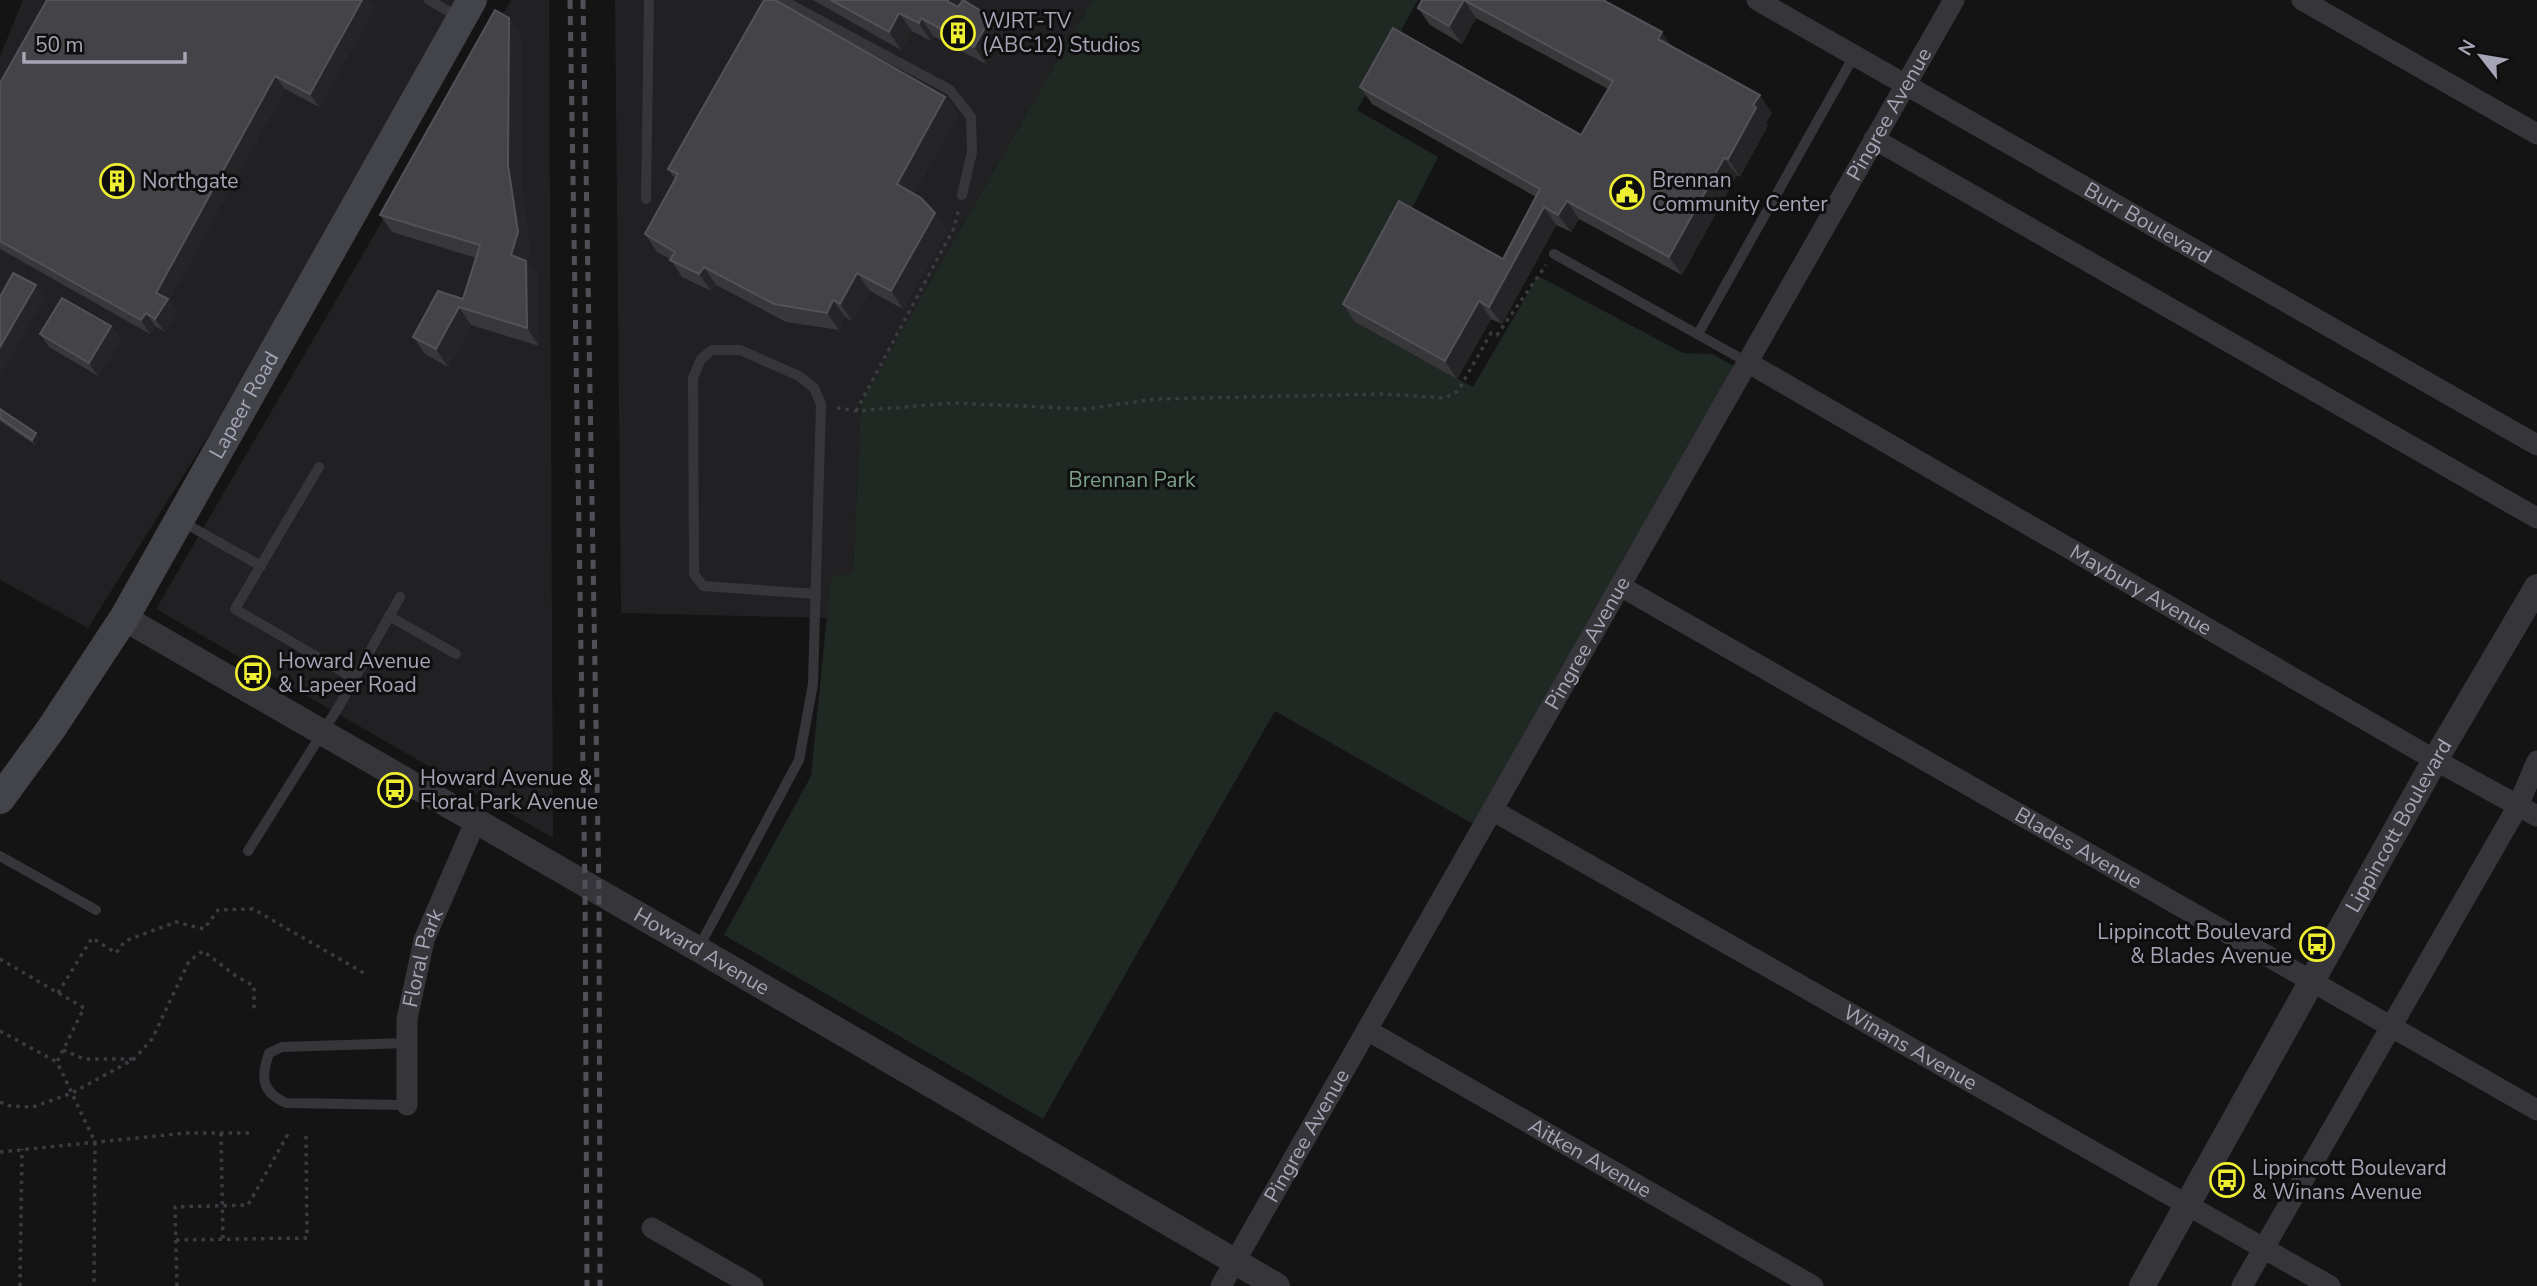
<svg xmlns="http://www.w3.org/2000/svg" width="2537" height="1286" font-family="'Nunito Sans',sans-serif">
<rect width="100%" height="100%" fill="#141415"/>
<g fill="#212022">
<path d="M23,0H457L260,353L88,628L0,580V56Z"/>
<path d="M511,0H549L553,838L156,609Z"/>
<path d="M615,0H1092L861,402L853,573L831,576L827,618L621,613Z"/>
</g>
<path fill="#202824" d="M1092,0H1418L1357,110L1438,157L1355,322L1473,387L1538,276L1683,353L1712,354L1734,366L1475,825L1275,711L1043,1119L724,935L811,776L831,576L853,573L861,402Z"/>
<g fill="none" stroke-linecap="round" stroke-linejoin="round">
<g stroke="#3b3b41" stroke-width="3.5" stroke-dasharray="3.5 5" stroke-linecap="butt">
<path d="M837,408L856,411L953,403L1086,409L1155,399L1384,394L1445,398L1458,391L1491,333L1497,335L1546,265"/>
<path d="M856,411L954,228L959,208"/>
<path d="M0,959L84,1008L57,1062L95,1142L94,1286"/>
<path d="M58,993L92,938L116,953L125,941L176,922L204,929L218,910L253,909L364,973"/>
<path d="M0,1031L57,1062"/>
<path d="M63,1050L84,1059H133"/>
<path d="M0,1102L10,1106L33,1107L72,1093L134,1059L152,1039L189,961L203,951L236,976L254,986V1009"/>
<path d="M221,1133L223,1239"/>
<path d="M0,1152L186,1133H253"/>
<path d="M176,1240L307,1238L306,1135"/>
<path d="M20,1286L22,1149"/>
<path d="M177,1286L175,1207L248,1205L288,1134"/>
</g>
<g stroke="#36353a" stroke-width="10">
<path d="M429,0L460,18"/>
<path d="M782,0L950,90L971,117L972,152L962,195"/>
<path d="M646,199L649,0"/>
<path d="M1554,254L1747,362"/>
<path d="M1698,334L1854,56"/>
<path d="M319,467L235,609L355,679"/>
<path d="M181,521L261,566"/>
<path d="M389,616L456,654"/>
<path d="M248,851L341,703L400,597"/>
<path d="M0,856L96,910"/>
<path d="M698,949L799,760L813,684L821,404L814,388L799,376L740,350H712L701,359L693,378L694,574L703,586L816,594"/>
<path d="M407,1105L286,1103C262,1092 260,1078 269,1053L282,1047L407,1043"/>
</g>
<g stroke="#36353a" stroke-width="21">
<path id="s1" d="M1757,0L2537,445"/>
<path d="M2302,0L2537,134"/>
<path d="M1874,139L2537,518"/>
<path id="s2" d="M1747,362L2435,760L2537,816"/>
<path id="s3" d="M1620,586L2537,1110"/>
<path id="s4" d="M1492,810L2330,1286"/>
<path id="s5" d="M1367,1030L1813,1286"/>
<path id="s6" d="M407,1105V1019L424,940L476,820"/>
<path d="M652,1228L753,1286"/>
<path id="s7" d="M1221,1286L1954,0"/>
<path d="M2242,1286L2518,806L2537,761"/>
</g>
<g stroke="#36353a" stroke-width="26">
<path id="s8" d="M124,618L698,949L1277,1286"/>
<path id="s9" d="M2142,1286L2435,760L2537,587"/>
</g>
<path stroke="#43434a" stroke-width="30" id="s10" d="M0,799L51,729L124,618L472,0"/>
<g stroke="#504f57" stroke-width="5" stroke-dasharray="9 7" stroke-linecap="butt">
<path d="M570,0L585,885L587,1286"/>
<path d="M583,0L599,893L600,1286"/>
</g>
</g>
<g fill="#38373a">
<path d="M47,0H370L375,7L319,107L285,89L169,300L177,312L165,332L155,326L150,334L0,249V83Z"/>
<path d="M813,0H970L969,3L991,17L1004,35L986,64L933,36L931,41L912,31L901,50Z"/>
<path d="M1422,0H1603L1772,113L1766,122L1768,125L1740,177L1737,175L1682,275L1579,219L1571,232L1556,225L1502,324L1491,319L1457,379L1355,322L1343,304L1503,259L1536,197L1372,104L1360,87L1581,135L1608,89L1476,18L1462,44L1430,25L1418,8Z"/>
<path d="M521,36V182L530,250L527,261L539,278V346L471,325L448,367L425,354L413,337L463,299L476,258L392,232L380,215Z"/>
<path d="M945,97L958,114L914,193L935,213L947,230L903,309L870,291L852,321L845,317L839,330L786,322L716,285L711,291L682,277L670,259L657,252L645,234L675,179L668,169Z"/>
<path d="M111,326L121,340L98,376L49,347L40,334Z"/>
<path d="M0,409L36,433L39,437L35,445L0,421Z"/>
</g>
<g fill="#252426">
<path d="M362,0H370L375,7L319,107L310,94Z"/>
<path d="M948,0H970L960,19L948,2Z"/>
<path d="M1464,0L1476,18L1462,44L1449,26Z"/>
<path d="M899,13L912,31L901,50L889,32Z"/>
<path d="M991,17L1004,35L986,64L974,47Z"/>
<path d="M509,18L521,36V182L530,250L527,261L539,278V346L527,328L511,255L508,165Z"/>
<path d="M921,18L933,36L931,41L919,23Z"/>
<path d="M1662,32L1674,50L1658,39Z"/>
<path d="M275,76L285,89L169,300L177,312L165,332L155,319L156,293Z"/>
<path d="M1760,95L1772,113L1766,122L1768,125L1740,177L1728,159L1753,105Z"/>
<path d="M945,97L958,114L909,202L897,184Z"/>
<path d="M1724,158L1737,175L1682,275L1669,257Z"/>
<path d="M1567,201L1579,219L1571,232L1558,215Z"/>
<path d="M1544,207L1556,225L1502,324L1489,307Z"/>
<path d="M935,213L947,230L903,309L891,291Z"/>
<path d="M704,267L716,285L711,291L699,274Z"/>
<path d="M857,273L870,291L852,321L840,304Z"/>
<path d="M36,285L45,298L0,376V347Z"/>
<path d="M833,300L845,317L839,330L827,313Z"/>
<path d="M1479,301L1491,319L1457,379L1445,361Z"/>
<path d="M459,307L471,325L448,367L436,349Z"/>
<path d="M146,313L155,326L150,334L141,320Z"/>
<path d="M111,326L121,340L98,376L89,363Z"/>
<path d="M36,433L39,437L35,445L32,440Z"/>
</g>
<g fill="#444348" stroke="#535259" stroke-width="2">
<path d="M47,0H362L310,94L275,76L156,293L168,299L155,319L146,313L141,320L0,241V83Z"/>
<path d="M764,0H775L945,97L897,184L921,198L935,213L891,291L857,273L840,304L833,300L827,313L774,304L704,267L699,274L670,260L675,252L645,234L678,174L668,169Z"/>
<path d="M831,0H948V2L958,7L963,0L991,17L974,47L921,18L919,23L899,13L889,32Z"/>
<path d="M1422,0H1603L1662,32L1658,39L1760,95L1753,105L1756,108L1728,159L1724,158L1669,257L1567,201L1558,215L1544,207L1489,307L1479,301L1445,361L1343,304L1399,201L1503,259L1540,189L1360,87L1393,28L1581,135L1613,81L1464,0L1449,26L1418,8Z"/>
<path d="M495,10L509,18L508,165L518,232L511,255L526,261L527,328L459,307L436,349L413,337L438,291L463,299L480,245L380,215Z"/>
<path d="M13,273L36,285L0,347V297Z"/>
<path d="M62,298L111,326L89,363L40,334Z"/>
<path d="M0,409L36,433L32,440L0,418Z"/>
</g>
<defs>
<g id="building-ring" transform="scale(1.75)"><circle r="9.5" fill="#0f0f10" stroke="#efef32" stroke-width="1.5"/><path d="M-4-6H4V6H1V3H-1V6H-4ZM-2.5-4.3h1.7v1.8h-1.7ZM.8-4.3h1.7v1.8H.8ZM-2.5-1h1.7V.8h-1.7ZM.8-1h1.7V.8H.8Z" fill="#efef32"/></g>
<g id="civic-ring" transform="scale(1.75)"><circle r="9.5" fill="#0f0f10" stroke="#efef32" stroke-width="1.5"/><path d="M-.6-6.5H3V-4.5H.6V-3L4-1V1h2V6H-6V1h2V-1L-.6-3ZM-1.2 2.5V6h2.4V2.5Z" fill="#efef32"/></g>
<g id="bus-ring" transform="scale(1.75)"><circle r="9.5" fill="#0f0f10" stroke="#efef32" stroke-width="1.5"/><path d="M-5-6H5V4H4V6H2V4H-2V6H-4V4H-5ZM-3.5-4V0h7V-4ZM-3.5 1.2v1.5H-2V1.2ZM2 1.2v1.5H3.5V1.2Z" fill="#efef32"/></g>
</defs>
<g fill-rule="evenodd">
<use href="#building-ring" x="958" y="33"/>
<use href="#building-ring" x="117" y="181"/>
<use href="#civic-ring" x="1627" y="192"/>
<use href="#bus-ring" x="253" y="673"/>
<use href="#bus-ring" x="395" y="790"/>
<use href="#bus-ring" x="2317" y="944"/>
<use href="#bus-ring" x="2227" y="1180"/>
</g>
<g text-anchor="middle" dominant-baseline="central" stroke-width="6" stroke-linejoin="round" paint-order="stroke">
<g font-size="21" fill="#a6a5b6" stroke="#0f0f10" text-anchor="start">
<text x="982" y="21">WJRT-TV<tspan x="982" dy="24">(ABC12) Studios</tspan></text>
<text x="1652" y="180">Brennan<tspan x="1652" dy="24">Community Center</tspan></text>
<text x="142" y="181">Northgate</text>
<text x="278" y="661">Howard Avenue<tspan x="278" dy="24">&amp; Lapeer Road</tspan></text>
<text x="420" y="778">Howard Avenue &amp;<tspan x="420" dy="24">Floral Park Avenue</tspan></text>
<text x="2292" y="932" text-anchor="end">Lippincott Boulevard<tspan x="2292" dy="24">&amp; Blades Avenue</tspan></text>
<text x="2252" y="1168">Lippincott Boulevard<tspan x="2252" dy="24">&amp; Winans Avenue</tspan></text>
</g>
<g font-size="21" fill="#a6a5b6" stroke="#0f0f10">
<text stroke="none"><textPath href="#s7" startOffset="1349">Pingree Avenue</textPath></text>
<text stroke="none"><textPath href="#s1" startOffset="450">Burr Boulevard</textPath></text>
<text stroke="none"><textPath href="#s10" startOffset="464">Lapeer Road</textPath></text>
<text stroke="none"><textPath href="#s2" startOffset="455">Maybury Avenue</textPath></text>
<text stroke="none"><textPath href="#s7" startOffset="740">Pingree Avenue</textPath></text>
<text stroke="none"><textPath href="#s9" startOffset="527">Lippincott Boulevard</textPath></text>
<text stroke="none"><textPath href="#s3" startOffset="528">Blades Avenue</textPath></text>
<text stroke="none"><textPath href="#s8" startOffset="667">Howard Avenue</textPath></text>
<text stroke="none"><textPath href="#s6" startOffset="149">Floral Park</textPath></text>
<text stroke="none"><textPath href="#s4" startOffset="481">Winans Avenue</textPath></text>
<text stroke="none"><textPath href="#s7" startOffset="173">Pingree Avenue</textPath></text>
<text stroke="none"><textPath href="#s5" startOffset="257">Aitken Avenue</textPath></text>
</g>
<g font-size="21" fill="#7da08b" stroke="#0f0f10">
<text x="1132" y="480">Brennan Park</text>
</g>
</g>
<g transform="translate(2481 56) rotate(301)" stroke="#0f0f10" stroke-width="5" paint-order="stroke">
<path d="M0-5L12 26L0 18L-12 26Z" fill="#a6a5b6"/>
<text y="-10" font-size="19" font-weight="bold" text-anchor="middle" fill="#a6a5b6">N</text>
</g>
<path d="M24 52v10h161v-10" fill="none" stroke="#a6a5b6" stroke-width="3.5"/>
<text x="35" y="52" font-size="21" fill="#a6a5b6" stroke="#0f0f10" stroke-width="5" paint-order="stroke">50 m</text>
</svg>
